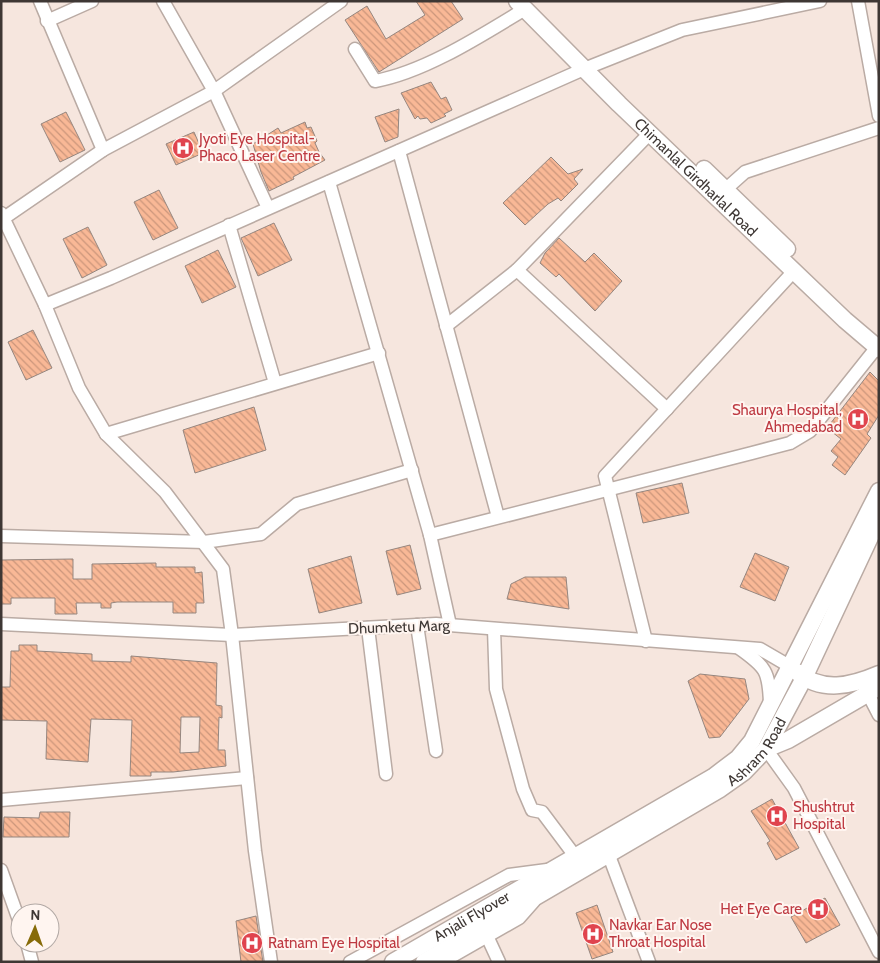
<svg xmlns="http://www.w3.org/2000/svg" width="880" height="963" font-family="Cabin,sans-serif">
<defs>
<pattern id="building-back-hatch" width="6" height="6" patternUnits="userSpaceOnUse" patternTransform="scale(1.25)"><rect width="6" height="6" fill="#f9b896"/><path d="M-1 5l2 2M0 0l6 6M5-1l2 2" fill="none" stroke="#cb967b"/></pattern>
</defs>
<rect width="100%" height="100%" fill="#f6e6de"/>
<g fill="url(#building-back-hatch)" stroke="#95867f" fill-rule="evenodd">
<path d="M416,1H451L463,19L379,72L345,20L367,6L386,39L425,15Z"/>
<path d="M431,82L441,99L446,97L452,110L444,114L446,116L431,123L427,118L420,119L418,116L415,119L401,93Z"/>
<path d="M399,109L398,137L385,142L375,117Z"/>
<path d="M66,112L85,150L60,162L41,124Z"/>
<path d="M305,122L307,128L311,127L317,141L315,143L319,152L325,160L293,177L294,179L269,191L261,172L253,144L278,128L281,133Z"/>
<path d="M194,132L203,153L176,165L166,144Z"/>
<path d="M551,157L568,174L583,169L574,179L578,184L561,201L558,198L548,204L525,225L503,203Z"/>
<path d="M159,190L178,228L153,240L134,202Z"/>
<path d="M274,223L292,260L258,276L241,238Z"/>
<path d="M88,227L107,265L82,278L63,239Z"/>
<path d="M559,238L585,262L594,253L622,281L595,311L559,274L556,277L540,263L545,253Z"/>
<path d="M218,250L236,287L202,303L185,266Z"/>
<path d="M33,330L52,368L26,380L8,342Z"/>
<path d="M870,372L879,381V415L867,434L871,438L845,475L832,465L838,457L831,451L841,439L827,428Z"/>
<path d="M254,407L266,450L195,473L183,430Z"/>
<path d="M682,483L689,513L643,523L636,493Z"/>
<path d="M410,545L421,589L397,595L386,551Z"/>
<path d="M755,553L789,567L775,601L740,587Z"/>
<path d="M351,556L362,603L319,613L308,569Z"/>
<path d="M73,559V579H92V564L156,563V567H195V573L202,572L204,603H196V613H173V602H117L111,603V608H101V603H76L77,614H55V598H11V604H1V560Z"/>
<path d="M525,577H566L569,609L507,599L511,584Z"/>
<path d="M19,645H37V651L92,654V661L131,662V656L217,663L216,705L222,706V718L219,717L218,750H225L226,766L173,772H151V776H130L132,720L91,719L88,762L46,759L47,721L1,720V687H10L11,651H19ZM181,717H200L199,752L180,753Z"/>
<path d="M700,674L745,679L749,699L720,737L709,738L688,681Z"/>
<path d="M772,799L799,848L776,860L767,843L770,841L751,811Z"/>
<path d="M40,812H70L69,837H3L4,817L39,818Z"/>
<path d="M825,898L840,925L806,943L791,917Z"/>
<path d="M597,905L613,952L592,959L576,913Z"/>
<path d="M256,916L263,962H241L236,921Z"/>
</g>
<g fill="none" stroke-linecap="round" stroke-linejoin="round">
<g stroke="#baaba4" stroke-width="15">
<g id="minor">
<path d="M40,1L103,150"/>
<path d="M163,1L214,91L268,208"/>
<path d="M858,1L879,116"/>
<path d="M47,21L92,1"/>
<path d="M355,49L375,81C425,72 482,35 525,9"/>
<path d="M650,133L517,270L667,409"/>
<path d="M399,151L498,517"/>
<path d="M329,182L430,535L752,453L790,443L810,431L877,347"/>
<path d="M726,189L745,172L879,128"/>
<path d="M1,213L45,305L79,388L106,434L165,492L223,569L232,635L255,851L271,962"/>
<path d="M1,220L103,150L214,91L341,1"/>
<path d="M229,225L275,383"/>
<path d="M45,305L111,278L584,69L682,30L820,1"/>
<path d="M446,326L517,270"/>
<path d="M106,434L379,353"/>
<path d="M430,535L450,625"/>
<path d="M1,536L204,542L261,534L297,504L412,470"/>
<path d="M1,624L232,635L436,624L760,649L791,667"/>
<path d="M417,625L436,751"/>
<path d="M368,628L386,774"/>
<path d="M494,629L496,689L523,789L532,810L542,812L575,856"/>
<path d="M646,641L605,476L794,271"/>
<path d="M739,648C766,667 769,671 770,704"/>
<path d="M864,686L879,715"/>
<path d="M766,749L794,788L879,952"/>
<path d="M1,800L247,778"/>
<path d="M608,853L649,962"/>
<path d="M1,870L20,923"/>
<path d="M487,936L499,962"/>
<path d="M27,943L32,962"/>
<path d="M350,962L509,875L547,870"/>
<path d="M442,962L519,918L534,901"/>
</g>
</g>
<g stroke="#baaba4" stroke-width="19">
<g id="major">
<path id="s1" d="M517,1L619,104L845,320L879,349"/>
<path d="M704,169L787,249"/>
<path d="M797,672C822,693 851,686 879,674"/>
<path d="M766,749L788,740L879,687"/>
<path id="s2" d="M393,962L713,777L738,758L752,741L879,491"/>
<path id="s3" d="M424,962L720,789L744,772L766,749L804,678L879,518"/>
</g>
</g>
<use href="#minor" stroke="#fff" stroke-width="12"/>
<use href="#major" stroke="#fff" stroke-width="16"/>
</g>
<defs>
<g id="hospital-disc" transform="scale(1.125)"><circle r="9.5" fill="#e0444e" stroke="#fff5f0"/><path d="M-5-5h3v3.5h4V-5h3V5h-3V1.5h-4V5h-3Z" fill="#fff"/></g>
</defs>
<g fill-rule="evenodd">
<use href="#hospital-disc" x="183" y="148"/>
<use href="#hospital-disc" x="858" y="419"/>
<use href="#hospital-disc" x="777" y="816"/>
<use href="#hospital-disc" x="818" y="909"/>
<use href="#hospital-disc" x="593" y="934"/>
<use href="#hospital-disc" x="252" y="943"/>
</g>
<g text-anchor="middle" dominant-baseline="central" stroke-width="4" stroke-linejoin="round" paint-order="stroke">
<g font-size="15" fill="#be3a42" stroke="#fff5f0" text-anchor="start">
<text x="199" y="139">Jyoti Eye Hospital-<tspan x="199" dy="17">Phaco Laser Centre</tspan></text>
<text x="842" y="410" text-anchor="end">Shaurya Hospital,<tspan x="842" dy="17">Ahmedabad</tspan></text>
<text x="793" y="807">Shushtrut<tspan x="793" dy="17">Hospital</tspan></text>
<text x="802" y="909" text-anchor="end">Het Eye Care</text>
<text x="609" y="925">Navkar Ear Nose<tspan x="609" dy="17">Throat Hospital</tspan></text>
<text x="268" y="943">Ratnam Eye Hospital</text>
</g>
<g font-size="15" fill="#3e3734" stroke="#fff5f0">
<text stroke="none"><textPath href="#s1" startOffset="251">Chimanlal Girdharlal Road</textPath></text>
<text transform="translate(399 627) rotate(-2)">Dhumketu Marg</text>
<text stroke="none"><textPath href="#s3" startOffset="396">Ashram Road</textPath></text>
<text stroke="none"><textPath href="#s2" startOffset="91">Anjali Flyover</textPath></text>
</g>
</g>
<rect width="880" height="963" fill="none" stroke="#3e3734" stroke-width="5"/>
<g transform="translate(35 928) rotate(2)"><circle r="24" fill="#fff5f0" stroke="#b2a9a5"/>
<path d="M0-4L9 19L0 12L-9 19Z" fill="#876b08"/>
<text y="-8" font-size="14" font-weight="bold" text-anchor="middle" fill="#3e3734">N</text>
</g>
</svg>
